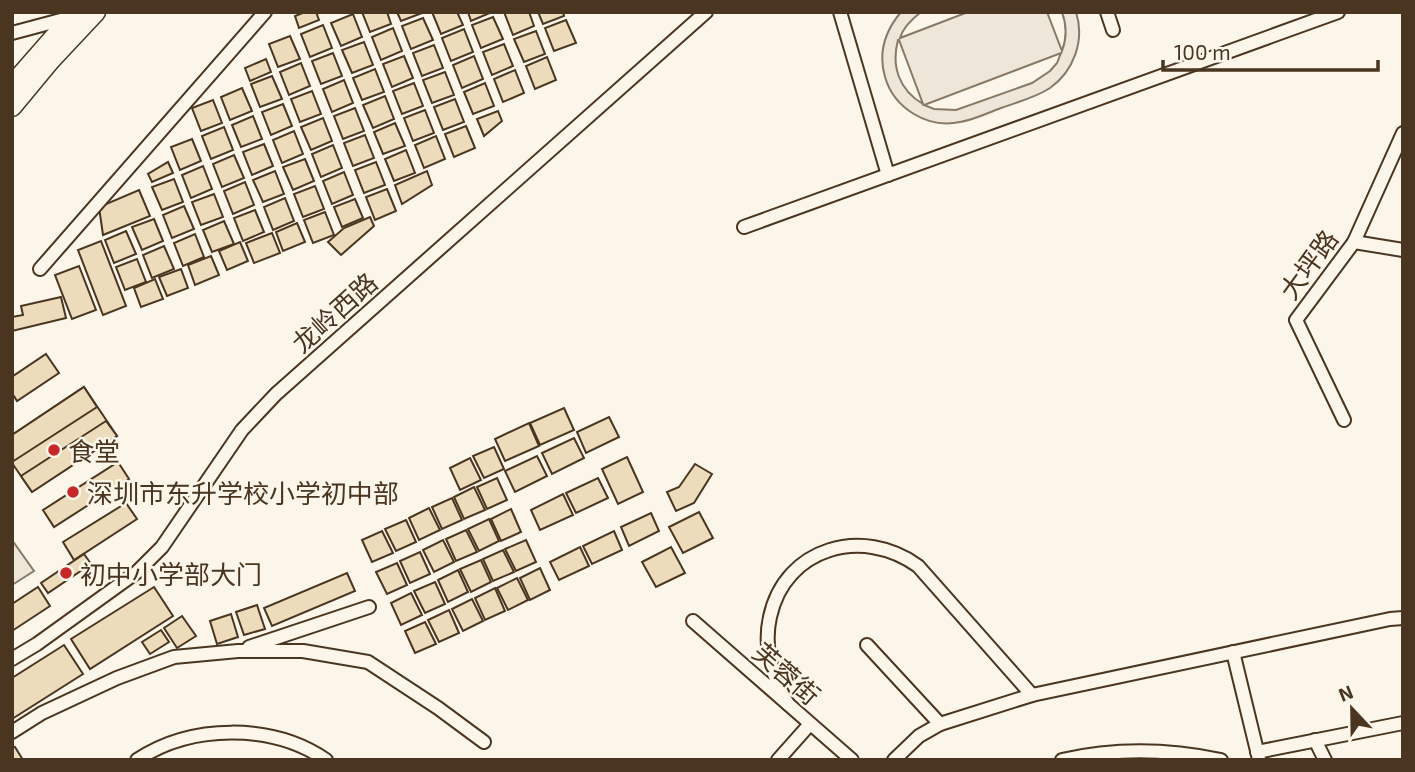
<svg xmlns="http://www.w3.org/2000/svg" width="1415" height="772" font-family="'Exo 2','Noto Sans SC',sans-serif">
<rect width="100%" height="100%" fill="#fbf6e9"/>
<g fill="#ede6d9" stroke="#887966" stroke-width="2" fill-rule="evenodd">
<path d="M901,12H921C912,19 903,27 900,38L968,12H1047L1062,51C1067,38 1067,26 1062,12H1076C1085,40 1074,71 1050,88C1035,98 1017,102 1001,108C987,113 974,120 960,122C927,129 894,108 885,77C878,53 885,31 901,12ZM898,40H899L923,104C899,90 891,66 898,40ZM1061,53L1057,63L1050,71L1032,83L956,110L934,109L924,105Z"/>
<path d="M12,540L34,571L12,585Z"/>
</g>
<g fill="#ecdcbc" stroke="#4a3520" stroke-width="2">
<path d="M305,12H316L319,20L299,28L295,16Z"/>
<path d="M362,12H387L391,24L370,32Z"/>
<path d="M397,12H422V13L401,21Z"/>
<path d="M432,12H457L463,25L441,34Z"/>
<path d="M468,12H492L471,21Z"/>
<path d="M504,12H529L534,26L513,35Z"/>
<path d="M538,12H563L564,16L543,24Z"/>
<path d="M353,14L362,37L341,46L331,23Z"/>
<path d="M493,17L503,39L481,48L472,25Z"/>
<path d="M423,18L433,40L411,49L402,26Z"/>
<path d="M566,20L576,43L554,51L545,28Z"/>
<path d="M323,25L332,48L310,57L301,34Z"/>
<path d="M393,28L402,51L381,60L372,37Z"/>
<path d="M464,29L473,52L451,61L442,38Z"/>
<path d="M536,31L545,54L524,62L514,39Z"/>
<path d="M290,36L300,59L278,67L269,44Z"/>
<path d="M364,42L373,65L352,73L342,50Z"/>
<path d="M504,44L513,66L492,75L483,52Z"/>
<path d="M434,45L443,68L422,76L413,53Z"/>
<path d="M333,53L342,76L321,84L312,61Z"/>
<path d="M404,56L413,78L392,87L383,64Z"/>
<path d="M474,56L483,79L462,88L453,65Z"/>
<path d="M547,57L556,80L535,89L526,66Z"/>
<path d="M266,59L271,72L250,81L245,68Z"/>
<path d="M301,63L310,86L289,95L280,72Z"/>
<path d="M375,69L384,92L362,100L353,78Z"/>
<path d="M515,70L524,93L503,102L494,79Z"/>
<path d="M445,72L454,95L432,103L423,80Z"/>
<path d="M272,76L282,99L260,107L251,84Z"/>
<path d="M344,80L353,103L332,112L323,89Z"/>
<path d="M414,83L423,106L402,114L393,91Z"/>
<path d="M485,83L494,106L473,114L464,92Z"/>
<path d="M242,88L252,111L230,120L221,97Z"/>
<path d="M312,91L321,114L300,122L291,99Z"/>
<path d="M385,96L394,119L373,128L363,105Z"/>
<path d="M455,99L464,122L443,130L434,107Z"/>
<path d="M213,100L222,123L201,131L192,108Z"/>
<path d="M283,104L292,126L271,135L262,112Z"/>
<path d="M355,108L364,131L343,139L334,116Z"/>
<path d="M425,110L434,133L413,141L404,118Z"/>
<path d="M498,111L502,121L484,136L477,119Z"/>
<path d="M253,116L262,139L241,147L232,125Z"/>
<path d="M323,118L332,141L311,150L301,127Z"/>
<path d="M395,123L405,146L383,154L374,132Z"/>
<path d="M466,126L475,148L454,157L445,134Z"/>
<path d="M224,127L233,150L211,159L202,136Z"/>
<path d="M294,131L303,154L282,163L273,140Z"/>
<path d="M365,135L374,158L353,166L344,143Z"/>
<path d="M436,136L445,159L424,168L415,145Z"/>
<path d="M192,139L201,161L180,170L171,147Z"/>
<path d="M264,144L273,166L252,175L243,152Z"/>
<path d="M333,145L342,168L321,177L312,154Z"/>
<path d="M406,150L415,173L394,181L385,159Z"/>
<path d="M234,155L244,178L222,187L213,164Z"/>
<path d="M305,159L314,181L293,190L283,167Z"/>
<path d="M168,162L173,173L152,182L148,174Z"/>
<path d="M376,162L385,185L364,193L355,170Z"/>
<path d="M203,166L212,189L191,198L182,175Z"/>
<path d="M275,171L284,194L263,202L253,180Z"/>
<path d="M427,171L432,185L402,204L395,185Z"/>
<path d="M344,172L353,195L332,204L323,181Z"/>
<path d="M174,179L183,202L162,210L152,187Z"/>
<path d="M245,182L254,205L233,214L224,191Z"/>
<path d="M315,186L324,209L303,217L294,194Z"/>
<path d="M387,189L396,211L375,220L366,197Z"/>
<path d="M139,190L150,216L103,235L99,207Z"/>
<path d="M214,194L223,217L201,225L192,202Z"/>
<path d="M285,198L294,221L273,230L264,207Z"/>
<path d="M355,199L363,218L342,227L334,207Z"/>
<path d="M184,206L194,229L172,238L163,215Z"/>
<path d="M255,210L264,232L243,241L234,218Z"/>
<path d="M325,212L334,235L313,243L304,220Z"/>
<path d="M370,217L374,226L341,255L328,242L344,228Z"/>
<path d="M154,219L163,241L142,250L132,227Z"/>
<path d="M224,221L234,244L212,252L203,230Z"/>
<path d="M297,223L305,242L283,251L276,232Z"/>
<path d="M126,231L136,254L114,263L105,240Z"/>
<path d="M272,233L280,253L254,263L246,243Z"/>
<path d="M195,234L204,257L183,266L174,243Z"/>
<path d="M101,241L126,306L103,315L78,250Z"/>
<path d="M240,242L248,261L227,270L219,251Z"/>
<path d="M164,246L174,269L152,278L143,255Z"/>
<path d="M211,256L219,275L195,285L188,265Z"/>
<path d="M137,259L146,282L125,290L116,267Z"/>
<path d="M79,266L96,310L72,319L55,275Z"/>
<path d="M181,269L188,288L167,296L159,277Z"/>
<path d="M155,279L163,299L141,307L134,288Z"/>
<path d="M61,297L66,318L12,331V317L23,315L21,306Z"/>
<path d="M46,354L59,373L17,401L12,393V374L13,376Z"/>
<path d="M84,387L117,436L32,492L12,463V435Z"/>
<path d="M84,387L97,407L12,462V435Z"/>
<path d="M564,408L574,430L540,445L530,423Z"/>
<path d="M609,417L619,437L586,453L577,432Z"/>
<path d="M106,421L117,436L32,492L21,476Z"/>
<path d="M529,423L539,446L505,461L495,439Z"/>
<path d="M574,438L584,458L552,474L542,453Z"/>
<path d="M494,447L504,469L484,478L473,456Z"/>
<path d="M537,456L547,476L515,492L505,471Z"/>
<path d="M627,457L643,492L618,504L602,469Z"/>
<path d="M470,458L481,480L460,490L450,468Z"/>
<path d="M118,462L129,479L54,527L43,510Z"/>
<path d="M695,464L712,474L694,503L676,511L667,492L679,487Z"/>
<path d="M497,478L507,500L487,509L477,487Z"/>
<path d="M598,478L608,498L576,513L566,493Z"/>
<path d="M474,487L485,510L464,519L454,497Z"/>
<path d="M563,494L573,515L540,530L531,510Z"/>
<path d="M452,498L462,520L442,529L432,507Z"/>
<path d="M126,503L137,519L74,560L63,542Z"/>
<path d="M429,508L440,530L419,540L409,518Z"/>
<path d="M511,509L521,532L501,541L491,519Z"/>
<path d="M699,512L713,538L683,553L669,527Z"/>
<path d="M651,513L659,531L629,546L621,527Z"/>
<path d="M489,519L499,541L479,551L468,529Z"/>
<path d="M406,520L416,542L396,551L385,529Z"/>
<path d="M466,530L477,552L456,561L446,539Z"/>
<path d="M382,531L393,553L372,562L362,540Z"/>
<path d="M614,531L622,550L592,564L583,546Z"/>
<path d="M443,540L454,562L434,572L423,550Z"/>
<path d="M526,540L536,562L516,571L505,549Z"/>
<path d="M580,547L589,566L559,580L550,562Z"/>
<path d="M671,547L685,573L656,587L642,562Z"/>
<path d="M503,550L514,572L493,581L483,559Z"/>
<path d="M420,552L430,574L410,583L400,561Z"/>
<path d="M84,554L91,564L48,593L41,583Z"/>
<path d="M481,560L491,582L471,592L460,569Z"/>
<path d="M397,563L407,585L387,594L376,572Z"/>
<path d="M540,568L550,590L530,600L520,578Z"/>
<path d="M458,570L468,592L448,602L438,580Z"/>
<path d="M347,573L355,591L272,626L264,608Z"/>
<path d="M517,578L528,600L508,610L497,588Z"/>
<path d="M435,582L445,604L425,613L414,591Z"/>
<path d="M38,587L50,606L12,631V604Z"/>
<path d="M154,587L173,616L90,669L71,639Z"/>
<path d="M495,588L505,611L485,620L475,598Z"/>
<path d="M411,593L422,615L401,625L391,603Z"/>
<path d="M472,599L483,621L463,631L452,609Z"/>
<path d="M257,605L265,629L244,635L236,612Z"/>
<path d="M449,610L459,633L439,642L428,620Z"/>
<path d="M231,614L238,637L217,644L210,621Z"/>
<path d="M182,616L196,636L177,648L164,628Z"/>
<path d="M425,622L436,644L415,653L405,631Z"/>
<path d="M161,630L169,642L150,654L142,642Z"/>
<path d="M64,645L83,674L12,719V678Z"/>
<path d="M15,747L23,760H12V748Z"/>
</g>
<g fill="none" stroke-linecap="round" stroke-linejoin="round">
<g stroke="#4a3520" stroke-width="16">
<g id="minor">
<path d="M840,12L888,175"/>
<path d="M1107,12L1113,30"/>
<path d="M12,33L72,17"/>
<path d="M744,227L1338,12"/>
<path d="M1354,242L1403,250"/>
<path d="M40,269L265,12"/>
<path d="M1344,420L1296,320L1354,242L1403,133"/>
<path d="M693,621L852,760"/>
<path d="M867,645L940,724"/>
<path d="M249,647L369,607"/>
<path d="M1233,652L1259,759"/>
<path d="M12,659L37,644L137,572L162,547L242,430L276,394L706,12"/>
<path d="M788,704C772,677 763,648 770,617C785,547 863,526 918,566L1032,695"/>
<path d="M12,732L42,713L117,678L174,657L238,651H303L368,662L438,708L484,742"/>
<path d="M1315,740L1325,760"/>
<path d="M1257,752L1403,723"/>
<path d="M137,760C191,724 272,723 326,760"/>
<path d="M778,760L810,724"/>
<path d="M894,760L919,736L940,724L1032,695L1390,619L1403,618"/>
<path d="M1062,760C1114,748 1169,749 1221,760"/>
</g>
</g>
<g stroke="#4a3520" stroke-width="21">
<g id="secondary">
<path d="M12,85L76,12"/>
<path d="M12,107L51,60L96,12"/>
</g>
</g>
<use href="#minor" stroke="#fbf6e9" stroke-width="12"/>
<use href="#secondary" stroke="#fbf6e9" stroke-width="18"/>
</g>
<g fill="#c62828" stroke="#fbf6e9" stroke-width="2.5">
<circle cx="54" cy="450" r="7"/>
<circle cx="73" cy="492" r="7"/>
<circle cx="66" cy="573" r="7"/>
</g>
<g text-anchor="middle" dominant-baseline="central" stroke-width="5" stroke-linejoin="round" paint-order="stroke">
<g font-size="26" fill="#4a3520" stroke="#fbf6e9">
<text transform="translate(1308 264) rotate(-54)">大坪路</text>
<text transform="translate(334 312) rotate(-42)">龙岭西路</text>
<text transform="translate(787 673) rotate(41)">芙蓉街</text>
</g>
<g font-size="26" fill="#4a3520" stroke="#fbf6e9" text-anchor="start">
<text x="68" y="450">食堂</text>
<text x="87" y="492">深圳市东升学校小学初中部</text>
<text x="80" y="573">初中小学部大门</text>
</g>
</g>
<rect width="1415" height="772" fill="none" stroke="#4a3520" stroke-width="28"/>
<g transform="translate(1352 709) rotate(338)" stroke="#fbf6e9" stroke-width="5" paint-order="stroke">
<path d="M0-5L12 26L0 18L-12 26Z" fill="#4a3520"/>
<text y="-10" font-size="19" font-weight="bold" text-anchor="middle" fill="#4a3520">N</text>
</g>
<path d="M1163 60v10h215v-10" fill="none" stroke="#4a3520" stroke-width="3.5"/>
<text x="1174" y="60" font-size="21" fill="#4a3520" stroke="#fbf6e9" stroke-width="5" paint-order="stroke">100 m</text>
</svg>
